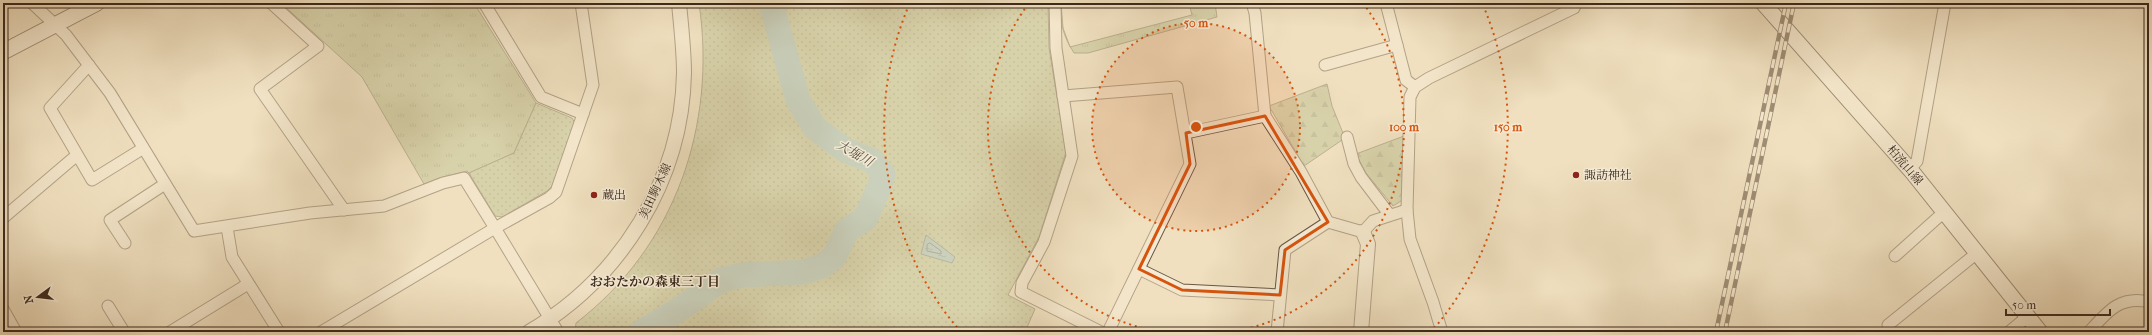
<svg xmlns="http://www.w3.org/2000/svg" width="2152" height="335" font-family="'IM FELL French Canon','Noto Serif JP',serif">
<defs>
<pattern id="grass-tufts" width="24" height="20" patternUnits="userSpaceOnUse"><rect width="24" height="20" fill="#bbc291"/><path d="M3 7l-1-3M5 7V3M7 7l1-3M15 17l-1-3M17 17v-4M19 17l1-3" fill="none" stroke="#999e76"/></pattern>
<pattern id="forest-firs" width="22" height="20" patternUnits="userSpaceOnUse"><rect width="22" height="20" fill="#bbc291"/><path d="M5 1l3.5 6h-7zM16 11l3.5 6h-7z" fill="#999e76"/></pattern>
<pattern id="park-dots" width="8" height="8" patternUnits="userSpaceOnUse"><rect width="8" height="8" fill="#bbc291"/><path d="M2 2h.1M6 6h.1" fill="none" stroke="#999e76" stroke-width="1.8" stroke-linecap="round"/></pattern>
<pattern id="water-ripples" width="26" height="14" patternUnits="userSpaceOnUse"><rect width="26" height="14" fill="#9bbcb6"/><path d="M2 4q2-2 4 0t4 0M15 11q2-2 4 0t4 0" fill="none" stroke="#809993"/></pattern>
</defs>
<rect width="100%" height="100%" fill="#f0e0bf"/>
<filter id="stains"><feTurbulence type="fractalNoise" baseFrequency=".005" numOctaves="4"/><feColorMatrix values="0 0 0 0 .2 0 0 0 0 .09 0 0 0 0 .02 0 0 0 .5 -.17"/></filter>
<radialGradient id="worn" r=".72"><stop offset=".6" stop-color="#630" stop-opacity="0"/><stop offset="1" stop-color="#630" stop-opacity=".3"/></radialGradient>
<g fill="url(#grass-tufts)" stroke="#7c7656">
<path d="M281,3H474L536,103L514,153L469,173L467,171L439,178L424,184L362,77Z"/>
<path d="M1061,3L1063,28L1070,47L1192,15L1189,3H1215L1217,17L1088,53H1074C1062,34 1061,25 1061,3Z"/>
</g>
<g fill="url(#forest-firs)" stroke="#7c7656">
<path d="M1327,84L1332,106L1345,138L1304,166L1269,106Z"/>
<path d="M1404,136L1403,198L1401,201L1393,206L1366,173L1356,154Z"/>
</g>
<g fill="url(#park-dots)" stroke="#7c7656">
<path d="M699,3H1048L1049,48L1066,152L1039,237L1008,295L1035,309L1025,332H575L576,323C675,247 717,126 699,3Z"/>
<path d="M536,103L572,118L575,123L552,186L547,191L502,217L495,216L469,173L514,153Z"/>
</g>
<g fill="url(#water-ripples)" stroke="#758178">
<path d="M926,235L955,257L952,263L921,254Z"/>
<path d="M645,321L668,325L655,332H626Z"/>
</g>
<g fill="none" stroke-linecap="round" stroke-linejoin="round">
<path stroke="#6c7269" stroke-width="1" d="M930,243L941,251V254L927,251V245Z"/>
<path stroke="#9bbcb6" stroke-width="25" d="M641,332L677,311L721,280L742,275L803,272L822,266L834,257L847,230L865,219L879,188L883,174L873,161L845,150L815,128L798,100L771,3"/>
<g stroke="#695745" stroke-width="13">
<g id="minor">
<path d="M32,3L66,35L110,93L194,231L310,213L384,206L443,183L464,178L495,228L549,198L556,192L593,85L581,3"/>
<path d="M271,3L318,46L260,89L344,210"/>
<path d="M484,3L541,97L583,114"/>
<path d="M1055,3L1056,48L1072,156L1044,242L1022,283L1021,292L1101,332"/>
<path d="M1252,3L1255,13L1265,116"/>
<path d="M1386,3L1406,80L1415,87"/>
<path d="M89,65L50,108L92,180L142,149"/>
<path d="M1325,65L1397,45"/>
<path d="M1063,96L1177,87L1190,164L1108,332"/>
<path d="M1186,133L1265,116L1301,172L1328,222L1363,232L1373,221L1407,210"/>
<path d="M1347,137L1354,164L1361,177L1389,214"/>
<path d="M1909,170L1917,161L1945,3"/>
<path d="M3,218L77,155"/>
<path d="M227,227L232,257L279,332"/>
<path d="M125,243L110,220L165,184"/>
<path d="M1895,256L1944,212"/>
<path d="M1139,269L1182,290L1280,295"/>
<path d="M108,306L124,332"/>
<path d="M3,309L16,332"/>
<path d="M1888,325L1977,253"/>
<path d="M170,332L248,284"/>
<path d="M321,332L495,228L558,332"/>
<path d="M1277,332L1285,250L1328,222"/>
<path d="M1442,332L1433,302L1410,239L1407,210L1410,97L1415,87L1429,78L1574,8L1576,3"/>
<path d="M2009,332L2027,317"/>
<path d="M2089,332C2107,312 2120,295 2149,302"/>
</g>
</g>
<g stroke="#695745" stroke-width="16">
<g id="tertiary">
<path d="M529,332C621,278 682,180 684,73C684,50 681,26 679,3"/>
<path d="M1361,332L1368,244L1363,232"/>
</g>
</g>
<g stroke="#3c291c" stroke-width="17">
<g id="secondary">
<path d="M1763,3L1913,173L2040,332"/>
<path d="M3,52L97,3"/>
</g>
</g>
<use href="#minor" stroke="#f5ebd5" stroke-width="11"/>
<use href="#tertiary" stroke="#f5ebd5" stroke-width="14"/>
<use href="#secondary" stroke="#f5ebd5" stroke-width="15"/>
<g stroke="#3c291c" stroke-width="4.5">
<g id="rail">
<path d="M1716,332L1786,3"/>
<path d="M1725,332L1794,3"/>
</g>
</g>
<use href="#rail" stroke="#f5ebd5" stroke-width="3" stroke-dasharray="9" stroke-linecap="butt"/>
</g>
<path d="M0 0H2152V335H0ZM1265,116L1328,222L1285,250L1280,295L1182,290L1139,269L1190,164L1186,133Z" fill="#f0e0bf" fill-opacity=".55" fill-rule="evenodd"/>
<path fill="none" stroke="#d7540e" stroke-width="3" stroke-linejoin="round" d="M1265,116L1328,222L1285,250L1280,295L1182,290L1139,269L1190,164L1186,133Z"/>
<circle cx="1196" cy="127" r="104" fill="#d7540e" fill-opacity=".12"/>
<g fill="none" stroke="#d7540e" stroke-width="2" stroke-dasharray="2 4">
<circle cx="1196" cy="127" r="104"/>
<path d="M1160 332A208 208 0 0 1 1029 3M1363 3A208 208 0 0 1 1232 332"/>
<path d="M961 332A312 312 0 0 1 909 5M1483 5A312 312 0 0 1 1431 332"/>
</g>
<g fill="#8f2418" stroke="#f5ebd5" stroke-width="1.5">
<circle cx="1576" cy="175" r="4"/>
<circle cx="594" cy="195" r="4"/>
</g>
<g text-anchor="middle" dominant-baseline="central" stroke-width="3" stroke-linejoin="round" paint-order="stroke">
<g font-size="12" fill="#3c291c" stroke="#f5ebd5">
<text transform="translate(1905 165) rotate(49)">柏流山線</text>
<text transform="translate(655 191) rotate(-65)">美田駒木線</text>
</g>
<g font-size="12" fill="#3c291c" stroke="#f5ebd5" text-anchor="start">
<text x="1584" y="175">諏訪神社</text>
<text x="602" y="195">蔵出</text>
</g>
<g font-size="13" font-style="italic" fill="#544e42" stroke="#f5ebd5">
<text transform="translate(855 153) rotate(30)">大堀川</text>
</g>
<g font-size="13" font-weight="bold" fill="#3c291c" stroke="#f5ebd5">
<text x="655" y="281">おおたかの森東三丁目</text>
</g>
</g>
<circle cx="1196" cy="127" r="6" fill="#d7540e" stroke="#f5ebd5" stroke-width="2"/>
<g font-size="12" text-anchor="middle" font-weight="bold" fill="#d7540e" stroke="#f5ebd5" stroke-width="3" stroke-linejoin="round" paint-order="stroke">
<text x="1196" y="27">50 m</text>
<text x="1404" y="131">100 m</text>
<text x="1508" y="131">150 m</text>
</g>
<rect width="2152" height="335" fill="none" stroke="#f0e0bf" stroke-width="16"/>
<rect x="4" y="4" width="2144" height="327" fill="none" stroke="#3c291c" stroke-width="2"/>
<rect x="8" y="8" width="2136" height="319" fill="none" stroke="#3c291c"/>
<g transform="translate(38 297) rotate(255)" stroke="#f5ebd5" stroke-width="3" paint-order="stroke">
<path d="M0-3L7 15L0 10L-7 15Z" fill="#3c291c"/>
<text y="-6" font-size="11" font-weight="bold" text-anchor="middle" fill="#3c291c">N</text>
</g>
<path d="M2006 309v6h104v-6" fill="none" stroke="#3c291c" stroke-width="2"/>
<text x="2012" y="309" font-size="12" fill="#3c291c" stroke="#f5ebd5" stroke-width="3" paint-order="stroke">50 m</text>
<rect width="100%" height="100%" filter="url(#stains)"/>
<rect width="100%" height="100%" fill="url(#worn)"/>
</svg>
